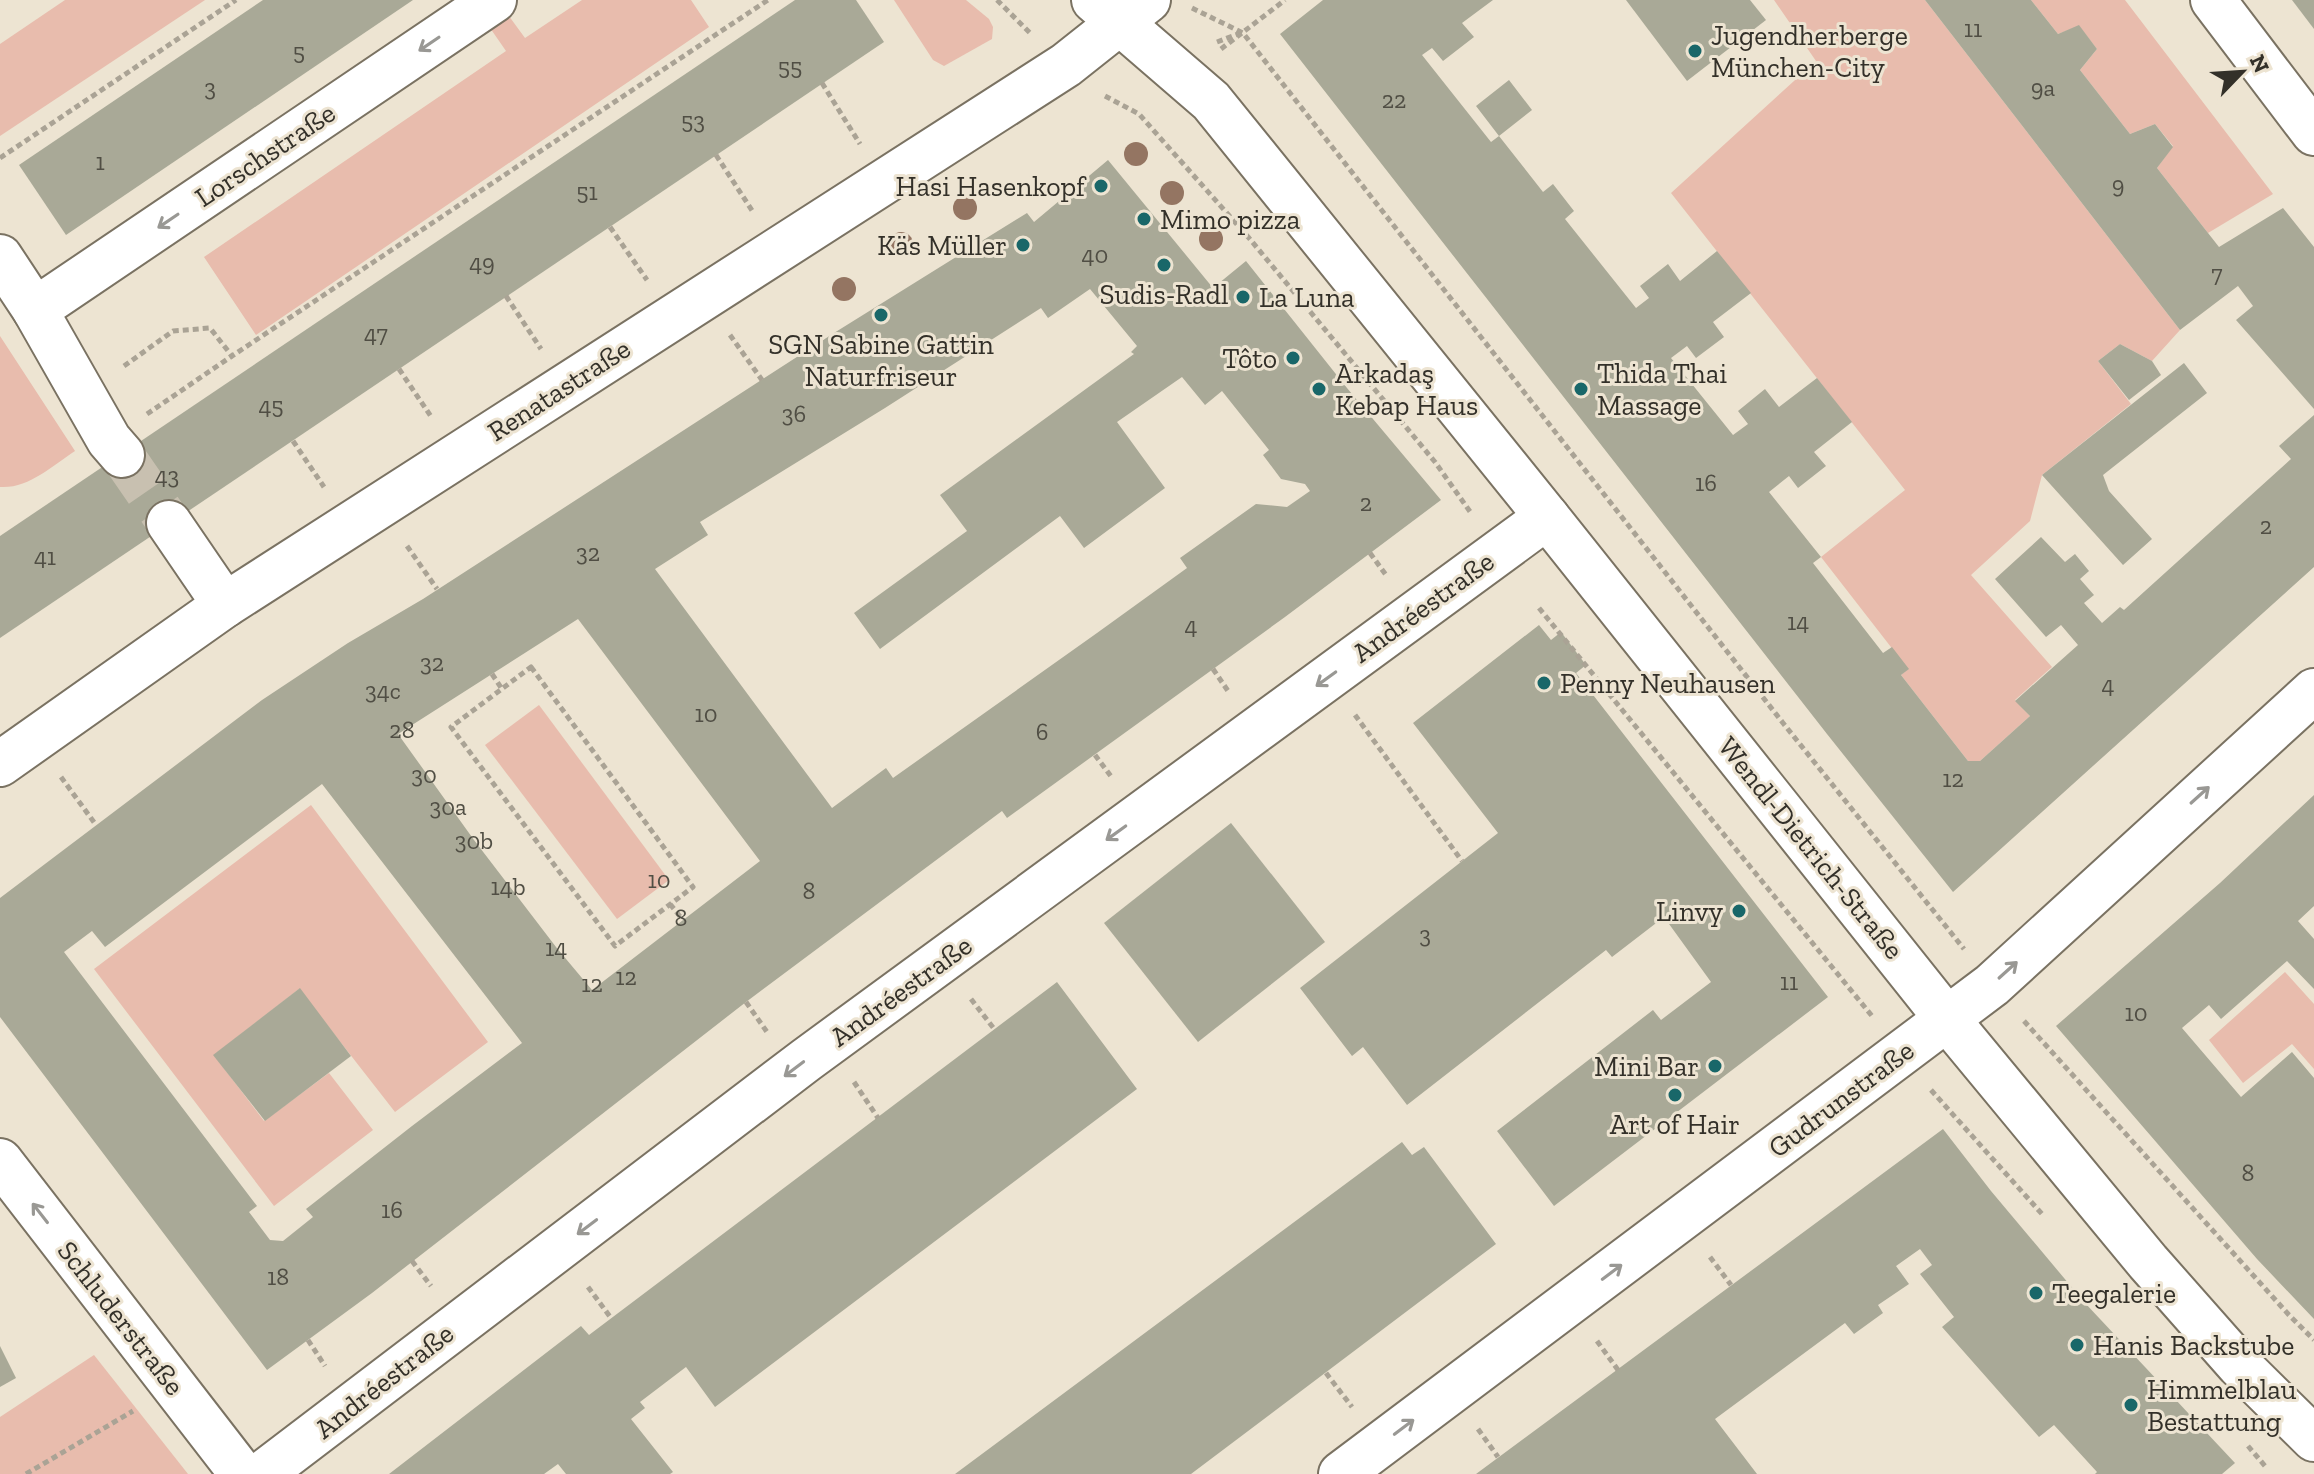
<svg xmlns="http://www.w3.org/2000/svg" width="2314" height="1474" font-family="'Zilla Slab',serif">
<rect width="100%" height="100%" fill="#ede4d2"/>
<g fill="#e8bcad">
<path d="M65,0H205L0,136V44Z"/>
<path d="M582,0H691L709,27L256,335L204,257L506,51L488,25L506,12L525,38Z"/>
<path d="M894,0H966L989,19L993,27L992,39L944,66L933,60Z"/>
<path d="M1774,0H1925L2180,330L2152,361L2120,344L2098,361L2131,404L2042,475L2030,521L1971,575L2052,667L2015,700L2030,716L1980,761H1968L1901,675L1908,669L1821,557L1905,490L1671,193L1816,61Z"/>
<path d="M2031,0H2125L2273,194L2208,233L2157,168L2173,146L2155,124L2130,134L2080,70L2097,49L2079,26L2058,34Z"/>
<path d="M0,336L75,451C52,466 28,489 0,487Z"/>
<path d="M539,705L669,880L617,919L485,745Z"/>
<path d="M311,805L488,1042L395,1112L299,989L214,1055L264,1121L329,1073L373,1130L274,1206L94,969Z"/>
<path d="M2285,972L2314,1004V1069L2292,1044L2243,1083L2209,1040Z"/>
<path d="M94,1355L188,1474H0V1417Z"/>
</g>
<g fill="#a9a997" fill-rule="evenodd">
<path d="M263,0H413L66,235L19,165Z"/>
<path d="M795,0H856L884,42L0,638V536Z"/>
<path d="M1323,0H1493L1462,23L1474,37L1443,61L1432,48L1422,55L1491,142L1499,136L1476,106L1509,80L1532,110L1499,136L1543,192L1553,184L1574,211L1565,219L1636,308L1649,298L1640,286L1668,264L1680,281L1717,251L1751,293L1713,322L1724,337L1696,358L1687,346L1671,358L1733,435L1748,424L1738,411L1765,389L1779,407L1817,378L1852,422L1814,452L1826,466L1798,488L1789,476L1769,492L1821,557L1813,563L1883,653L1892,647L1909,669L1901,675L1968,761H1980L2030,716L2015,701L2078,645L2061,625L2046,637L1995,579L2041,537L2065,562L2075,554L2089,571L2080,579L2094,595L2084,603L2102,623L2120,607L2124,610L2291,459L2279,446L2314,415V567L1953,892L1827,734L1280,34Z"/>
<path d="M1626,0H1750L1766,20L1687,81Z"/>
<path d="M1925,0H2031L2058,34L2079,25L2097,49L2080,70L2130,134L2155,124L2173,147L2157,168L2219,247L2283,208L2314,247V409L2236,320L2253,306L2238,286L2180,330Z"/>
<path d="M2292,0H2314V29Z"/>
<path d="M1108,160L1213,288L1246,261L1347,388L1441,500L1285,617L1007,818L1002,811L746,1002L372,1293L267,1370L0,1017V898L262,700L348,643L423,599L834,333L993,234L1027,213L1034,222ZM1090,289L1137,346L1131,352L1134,354L940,495L967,531L854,613L880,649L1060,516L1084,548L1165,488L1117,422L1182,377L1205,405L1222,391L1269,450L1263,455L1281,479L1305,484L1310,491L1287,507L1256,504L1180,558L1187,568L1097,633L893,778L886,768L832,808L655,569L708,535L700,522L885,408L1041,308L1048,318ZM578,619L760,861L592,990L556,947L474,840L398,734ZM322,784L522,1043L412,1126L306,1209L313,1217L283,1241L270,1240L249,1212L257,1206L64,952L92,931L105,947Z"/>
<path d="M2120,344L2152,361L2161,375L2129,400L2098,361Z"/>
<path d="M2184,363L2207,393L2103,475L2109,491L2152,539L2123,565L2042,475Z"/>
<path d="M1539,625L1551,640L1561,632L1586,665L1576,673L1828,997L1554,1206L1497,1131L1653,1010L1661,1020L1711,982L1664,917L1612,957L1606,950L1407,1105L1363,1047L1352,1056L1300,988L1498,833L1413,723Z"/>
<path d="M2314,795V906L2298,921L2314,939V989L2287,961L2221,1019L2209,1005L2182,1028L2241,1097L2292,1052L2314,1078V1319L2257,1259L2056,1026L2220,883Z"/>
<path d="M1231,823L1325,942L1198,1042L1104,923Z"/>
<path d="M1057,982L1137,1089L715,1407L686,1367L640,1402L645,1408L631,1419L673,1472L670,1474H566L558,1464L544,1474H389L581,1326L589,1335Z"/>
<path d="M300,988L351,1056L265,1121L213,1055Z"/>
<path d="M1943,1129L1991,1191L2085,1303L2235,1463L2222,1474H2095L2097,1472L2054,1425L2039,1437L1942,1327L1954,1317L1920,1274L1932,1265L1920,1249L1896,1266L1909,1284L1878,1305L1883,1313L1854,1334L1845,1323L1715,1419L1757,1474H1476Z"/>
<path d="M1402,1142L1412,1155L1424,1147L1496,1244L1191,1474H955Z"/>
<path d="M0,1346L16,1378L0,1387Z"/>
</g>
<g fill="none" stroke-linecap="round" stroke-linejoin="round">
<path stroke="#c8c0b0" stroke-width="44" stroke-dasharray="44 22" stroke-linecap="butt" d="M122,455L169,523"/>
<g stroke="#7a7262" stroke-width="48">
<g id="minor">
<path d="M2213,0L2314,133"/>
<path d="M0,257L35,310L109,440L122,455"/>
<path d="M35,310L494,0"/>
<path d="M169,523L225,605"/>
<path d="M0,764L225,605L1066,65L1148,0"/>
<path d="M0,1161L242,1474"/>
<path d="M262,1474L806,1060L1547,517"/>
<path d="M1341,1474L1992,985L2314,691"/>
</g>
</g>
<g stroke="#7a7262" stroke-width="48">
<path id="tertiary" d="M1094,0L1211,101L1547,517L1947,1019L2148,1262L2239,1365L2314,1439"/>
</g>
<g stroke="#aaa395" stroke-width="5" stroke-dasharray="6 4" stroke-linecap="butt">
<path d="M997,0L1030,33"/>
<path d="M1192,8L1243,33L1783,723L1964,949"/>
<path d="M1217,42L1238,34"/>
<path d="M1221,49L1285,0"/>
<path d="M822,83L860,144"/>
<path d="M1105,96L1139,114L1249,238L1435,462L1471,513"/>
<path d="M716,155L753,212"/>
<path d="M0,158L236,0"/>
<path d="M610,227L647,280"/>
<path d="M506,296L541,349"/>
<path d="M730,335L762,380"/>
<path d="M124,366L173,331L210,328L232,356L768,0"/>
<path d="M399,369L432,418"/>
<path d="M147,414L232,356"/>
<path d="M293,441L324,487"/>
<path d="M407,546L437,589"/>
<path d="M1370,553L1386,575"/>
<path d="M1539,608L1872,1016"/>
<path d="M531,667L693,887L615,946L451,727Z"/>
<path d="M1213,669L1228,691"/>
<path d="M492,674L502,689"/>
<path d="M1355,715L1462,861"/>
<path d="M1095,755L1113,779"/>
<path d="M61,777L96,825"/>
<path d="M670,904L682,919"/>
<path d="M971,999L995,1030"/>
<path d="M746,1002L767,1032"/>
<path d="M2024,1021L2289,1315L2314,1340"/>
<path d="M854,1082L878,1118"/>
<path d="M1931,1090L2042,1214"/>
<path d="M1710,1257L1731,1285"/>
<path d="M412,1261L431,1286"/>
<path d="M588,1287L611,1318"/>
<path d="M308,1340L325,1366"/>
<path d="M1597,1341L1618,1370"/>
<path d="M1326,1373L1352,1407"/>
<path d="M1478,1429L1498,1457"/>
<path d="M2248,1446L2265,1466"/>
<path d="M26,1474L133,1411"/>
</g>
<use href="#minor" stroke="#fff" stroke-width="44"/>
<use href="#tertiary" stroke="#fff" stroke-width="44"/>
</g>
<g fill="#947562">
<circle cx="1136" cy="154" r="12"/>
<circle cx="1172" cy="193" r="12"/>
<circle cx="965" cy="208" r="12"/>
<circle cx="1211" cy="239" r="12"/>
<circle cx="901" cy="244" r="12"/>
<circle cx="844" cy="289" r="12"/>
</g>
<defs><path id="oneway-shaft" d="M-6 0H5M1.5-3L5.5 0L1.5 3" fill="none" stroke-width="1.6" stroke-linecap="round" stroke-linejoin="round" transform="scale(2)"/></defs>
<g stroke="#999894">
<use href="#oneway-shaft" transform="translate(429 44) rotate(146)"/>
<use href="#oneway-shaft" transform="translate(168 221) rotate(146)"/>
<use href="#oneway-shaft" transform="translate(1326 679) rotate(144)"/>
<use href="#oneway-shaft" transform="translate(2200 795) rotate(-42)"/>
<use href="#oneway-shaft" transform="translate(1116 833) rotate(144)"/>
<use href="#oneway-shaft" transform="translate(2008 970) rotate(-42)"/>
<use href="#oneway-shaft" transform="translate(794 1069) rotate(143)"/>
<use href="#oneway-shaft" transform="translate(40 1213) rotate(-128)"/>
<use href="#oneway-shaft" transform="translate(587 1227) rotate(143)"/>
<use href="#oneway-shaft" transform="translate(1612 1272) rotate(-37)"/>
<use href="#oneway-shaft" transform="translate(1404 1427) rotate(-37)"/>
</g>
<g fill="#196769" stroke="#ede4d2" stroke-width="3">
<circle cx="1695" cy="51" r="8"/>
<circle cx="1101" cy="186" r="8"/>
<circle cx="1144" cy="219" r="8"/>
<circle cx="1023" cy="245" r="8"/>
<circle cx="1164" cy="265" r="8"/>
<circle cx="1243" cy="297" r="8"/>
<circle cx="881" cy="315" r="8"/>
<circle cx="1293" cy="358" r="8"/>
<circle cx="1319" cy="389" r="8"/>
<circle cx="1581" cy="389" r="8"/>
<circle cx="1544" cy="683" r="8"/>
<circle cx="1739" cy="911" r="8"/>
<circle cx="1715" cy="1066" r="8"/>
<circle cx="1675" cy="1095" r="8"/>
<circle cx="2036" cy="1293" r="8"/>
<circle cx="2077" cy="1345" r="8"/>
<circle cx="2131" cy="1405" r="8"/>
</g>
<g text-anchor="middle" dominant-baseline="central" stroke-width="6" stroke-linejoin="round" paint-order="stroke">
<g font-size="24" fill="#504e44">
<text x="1973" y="28">11</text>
<text x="299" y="51">5</text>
<text x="790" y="66">55</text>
<text x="210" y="87">3</text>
<text x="2043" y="87">9a</text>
<text x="1394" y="99">22</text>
<text x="693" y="120">53</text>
<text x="100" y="161">1</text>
<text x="2118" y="184">9</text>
<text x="587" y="191">51</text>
<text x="1095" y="254">40</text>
<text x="482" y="262">49</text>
<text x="2217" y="273">7</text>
<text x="376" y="333">47</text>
<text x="271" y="405">45</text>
<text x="794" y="413">36</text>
<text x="167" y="475">43</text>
<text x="1706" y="482">16</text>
<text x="1366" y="502">2</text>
<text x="2266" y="525">2</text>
<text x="588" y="552">32</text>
<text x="45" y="556">41</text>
<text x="1798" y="621">14</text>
<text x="1191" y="625">4</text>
<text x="432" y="662">32</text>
<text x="2108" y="684">4</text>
<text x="383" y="690">34c</text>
<text x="706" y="713">10</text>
<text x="402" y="729">28</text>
<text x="1042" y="731">6</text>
<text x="424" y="774">30</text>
<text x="1953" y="778">12</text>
<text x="448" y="806">30a</text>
<text x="474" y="840">30b</text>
<text x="659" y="879">10</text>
<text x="508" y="886">14b</text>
<text x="809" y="890">8</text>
<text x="681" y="917">8</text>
<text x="1425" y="934">3</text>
<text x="556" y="947">14</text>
<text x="626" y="976">12</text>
<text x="1789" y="981">11</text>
<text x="592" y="983">12</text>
<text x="2136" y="1012">10</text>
<text x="2248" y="1172">8</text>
<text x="392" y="1209">16</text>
<text x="278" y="1276">18</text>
</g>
<g font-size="28" fill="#333029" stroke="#ede4d2" text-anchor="start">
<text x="1711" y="35">Jugendherberge<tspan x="1711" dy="32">München-City</tspan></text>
<text x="1085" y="186" text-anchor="end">Hasi Hasenkopf</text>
<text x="1160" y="219">Mimo pizza</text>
<text x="1007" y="245" text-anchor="end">Käs Müller</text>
<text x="1164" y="294" text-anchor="middle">Sudis-Radl</text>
<text x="1259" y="297">La Luna</text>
<text x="881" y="344" text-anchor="middle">SGN Sabine Gattin<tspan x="881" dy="32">Naturfriseur</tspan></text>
<text x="1277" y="358" text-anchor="end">Tôto</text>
<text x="1335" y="373">Arkadaş<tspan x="1335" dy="32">Kebap Haus</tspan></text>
<text x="1597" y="373">Thida Thai<tspan x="1597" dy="32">Massage</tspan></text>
<text x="1560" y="683">Penny Neuhausen</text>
<text x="1723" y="911" text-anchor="end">Linvy</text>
<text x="1699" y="1066" text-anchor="end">Mini Bar</text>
<text x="1675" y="1124" text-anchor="middle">Art of Hair</text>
<text x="2052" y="1293">Teegalerie</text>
<text x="2093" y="1345">Hanis Backstube</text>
<text x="2147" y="1389">Himmelblau<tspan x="2147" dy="32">Bestattung</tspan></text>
</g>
<g font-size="28" fill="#333029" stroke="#ede4d2">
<text transform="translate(265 155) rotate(-34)">Lorschstraße</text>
<text transform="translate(559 390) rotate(-33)">Renatastraße</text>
<text transform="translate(1423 607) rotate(-36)">Andréestraße</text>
<text transform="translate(1811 848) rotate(51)">Wendl-Dietrich-Straße</text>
<text transform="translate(901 991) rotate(-36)">Andréestraße</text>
<text transform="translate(1841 1099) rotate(-37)">Gudrunstraße</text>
<text transform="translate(121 1318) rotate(52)">Schluderstraße</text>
<text transform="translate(384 1381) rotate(-38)">Andréestraße</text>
</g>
</g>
<g transform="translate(2242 72) rotate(65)" stroke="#ede4d2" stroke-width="6" paint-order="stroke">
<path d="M0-6L14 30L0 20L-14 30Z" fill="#333029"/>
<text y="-12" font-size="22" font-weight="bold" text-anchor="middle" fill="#333029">N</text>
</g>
</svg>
